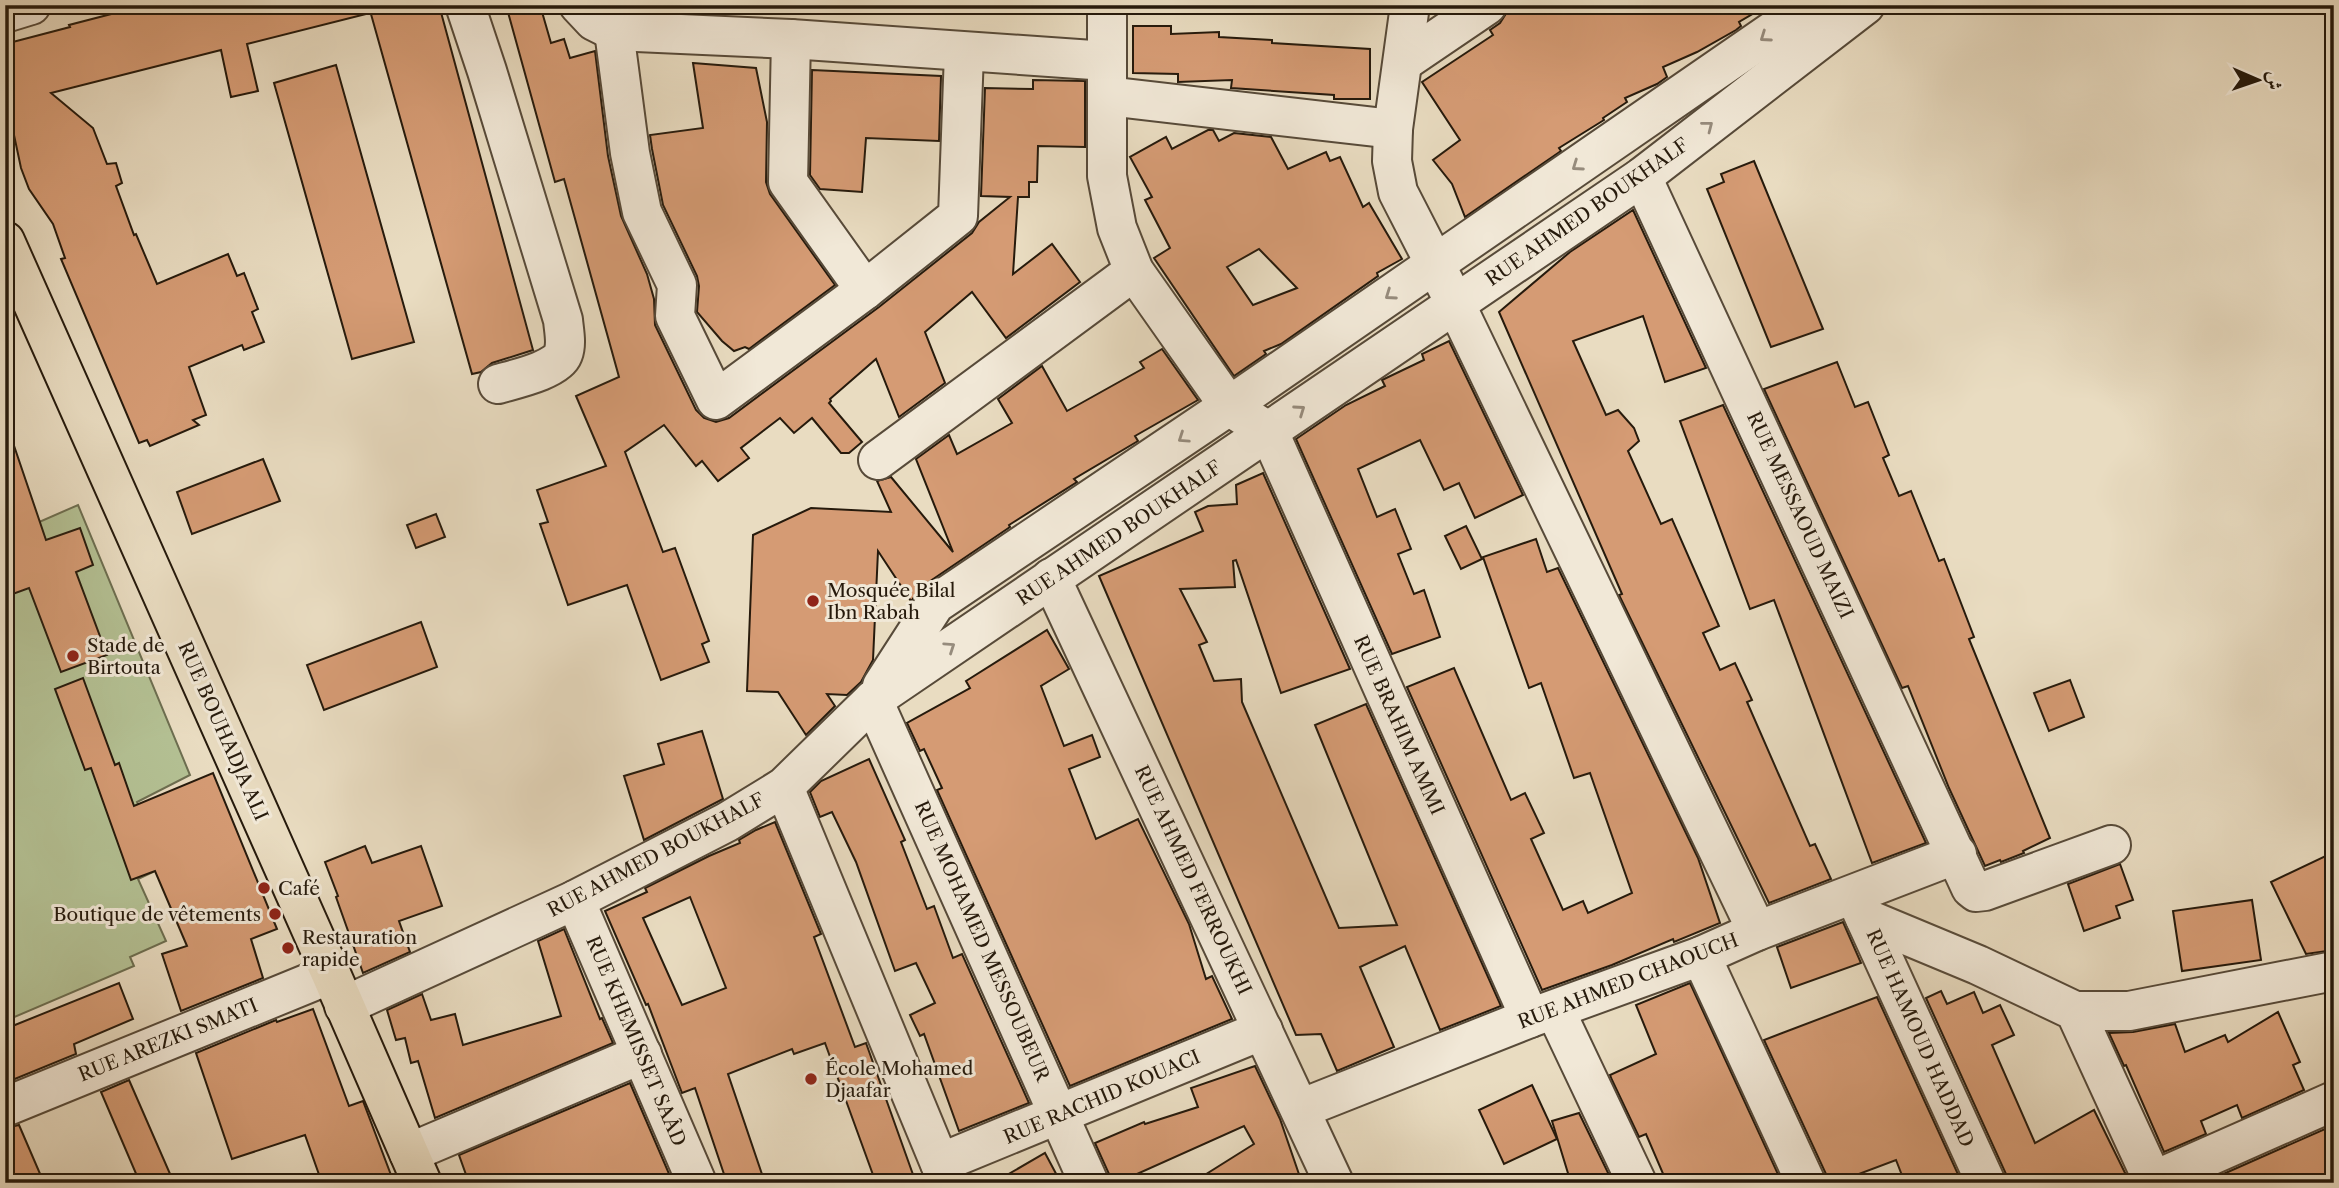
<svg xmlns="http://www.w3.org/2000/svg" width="2339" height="1188" font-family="'Libre Caslon Text',Amiri,serif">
<rect width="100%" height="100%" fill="#e9dcc1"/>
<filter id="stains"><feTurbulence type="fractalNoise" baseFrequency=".00286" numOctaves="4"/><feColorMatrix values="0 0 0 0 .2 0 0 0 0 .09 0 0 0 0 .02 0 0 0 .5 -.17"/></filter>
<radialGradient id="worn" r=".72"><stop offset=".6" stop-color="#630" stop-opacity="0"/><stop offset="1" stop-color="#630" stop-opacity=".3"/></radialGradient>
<path fill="#b4c194" stroke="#6d6e50" stroke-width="2" d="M78,505L190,775L137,802L161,851L153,872L138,879L166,941L130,957L134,966L5,1021V537Z"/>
<g fill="#d59b74" stroke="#261a0c" stroke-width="2" fill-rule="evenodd">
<path d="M146,5H439L533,350L492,363L481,372L472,374L369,7L370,13L247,44L258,91L231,97L221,50L51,93L93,128L107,164L116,163L122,183L116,186L134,235L136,234L157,284L228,254L237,276L244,273L258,309L252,312L264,342L244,350L242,345L189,367L206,415L193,420L199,425L150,446L147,440L139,443L61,259L65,258L53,224L29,189L21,168L14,135L5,119V44L70,27L69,25Z"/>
<path d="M506,5H540L551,43L564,39L570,58L595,51L608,156L621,216L647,274L654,299L655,325L696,410L704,418L716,422L729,418L879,307L972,233L979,222L1010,197L981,196L985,88L1033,89V80L1085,81V147L1038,146L1037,182H1029V197H1018L1013,274L1052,244L1080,282L1006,338L972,292L925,332L945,383L899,417L876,359L830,399L831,401L829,403L862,442L849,453H841L812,418L794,433L780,418L741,448L749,458L718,481L702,461L696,466L664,425L625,452L663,552L675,548L709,641L702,644L709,662L661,680L627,585L568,605L540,524L548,522L537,490L606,466L576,396L619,377L564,179L555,182Z"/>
<path d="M1518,5H1768L1739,22L1741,26L1736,30L1697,52L1663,67L1667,77L1657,84L1625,98L1627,102L1603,118L1604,120L1559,148L1561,151L1465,217L1452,184L1433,160L1460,140L1422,82L1493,35L1490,30L1500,23L1507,12Z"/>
<path d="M1133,26H1171V34L1219,32V37L1272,40V43L1370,49V99H1334V95L1231,88L1232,80L1178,82V74L1133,73Z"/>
<path d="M693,63L756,68L767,122L766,182L770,194L835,285L749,349L745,347L734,351L722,341L697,312L699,286L697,276L663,205L652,149L650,135L703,128Z"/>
<path d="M336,65L414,342L352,359L274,83Z"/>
<path d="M812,70L941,76L939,141L866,138L862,192L820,189L810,175Z"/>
<path d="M1208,130H1213L1219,141L1234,133L1271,137L1288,169L1326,152L1330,161L1340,157L1363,207L1369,203L1402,259L1377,273L1378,276L1281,344L1264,351L1266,354L1234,376L1154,258L1170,248L1145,200L1152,197L1130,157L1166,137L1172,149ZM1259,249L1297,288L1253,305L1227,267Z"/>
<path d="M1754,161L1823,329L1771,347L1707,189L1724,182L1721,174Z"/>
<path d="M1633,210L1706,368L1665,382L1643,316L1573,341L1606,415L1618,410L1634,428L1639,441L1628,451L1661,524L1672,519L1719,626L1703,633L1720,670L1735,663L1752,700L1747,702L1810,846L1815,844L1831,879L1769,903L1619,595L1622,594L1499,312L1570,252Z"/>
<path d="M1449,341L1523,495L1475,518L1459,483L1444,490L1420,440L1358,469L1377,517L1395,509L1411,549L1398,554L1414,594L1424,590L1440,637L1392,654L1296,439L1346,405L1385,386L1382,380L1424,360L1422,354Z"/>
<path d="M1162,349L1198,400L1135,436L1138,441L1074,479L1077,482L1009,525L1010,527L923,586L911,601L878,551L873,660L861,682L847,695L827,694L835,706L806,735L778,692L747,691L753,535L811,508L891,512L877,481L891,477L953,552L916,459L949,435L957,454L1012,423L998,399L1042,366L1067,411L1144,368L1140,362Z"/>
<path d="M1837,362L1855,407L1868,402L1889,455L1883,458L1899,496L1911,491L1939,561L1944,559L1974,637L1969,639L2050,838L2023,851L2024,853L2001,862L2000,860L1985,866L1949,788L1908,686L1902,688L1764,389Z"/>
<path d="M1723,405L1926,843L1872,863L1774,600L1750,609L1680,421Z"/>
<path d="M9,431L46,540L80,528L93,565L76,572L107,655L61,672L29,588L10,595L5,583V432Z"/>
<path d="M263,459L280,501L192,534L177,492Z"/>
<path d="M1263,473L1350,669L1281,693L1236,560L1233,561L1235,587L1180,589L1207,642L1199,645L1214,681L1241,679L1242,702L1339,928L1397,925L1315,725L1366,704L1501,1006L1440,1030L1405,946L1360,967L1394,1047L1337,1071L1321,1034L1296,1035L1099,576L1203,531L1195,512L1208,506L1237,504L1236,485Z"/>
<path d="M436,514L445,537L416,548L407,525Z"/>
<path d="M1466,526L1482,559L1461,569L1445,536Z"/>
<path d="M1536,539L1547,572L1558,568L1698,858L1720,923L1674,942L1673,939L1612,965L1542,990L1407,687L1454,668L1511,800L1525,793L1544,833L1531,839L1563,910L1583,901L1588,913L1632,893L1590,773L1574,778L1541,683L1529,688L1483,557Z"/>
<path d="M421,622L437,667L324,710L307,665Z"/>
<path d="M1047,630L1069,669L1041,686L1064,746L1092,735L1100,757L1069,769L1096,839L1138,819L1189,924L1206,979L1212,976L1232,1019L1070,1086L937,790L942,788L924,749L920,751L907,723L970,688L966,681Z"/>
<path d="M83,678L115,765L119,763L134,806L213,773L277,929L251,939L263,978L181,1011L162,954L187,946L155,871L131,880L91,768L85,770L55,689Z"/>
<path d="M2070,680L2084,717L2049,731L2034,693Z"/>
<path d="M702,731L723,799L644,840L624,776L664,764L658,744Z"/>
<path d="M869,759L905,840L901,842L927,909L934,906L953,958L962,954L1029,1103L959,1131L924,1034L920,1036L910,1015L935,1003L916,963L895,971L856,862L832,812L820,817L810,792L821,781Z"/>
<path d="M775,822L821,934L814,937L855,1047L866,1043L916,1183H876L825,1043L794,1054L792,1049L728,1074L765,1183H727L695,1088L682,1093L648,1004L646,1005L605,911L647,892L645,888L709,856L740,843L739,840L756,830ZM690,897L726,988L682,1005L643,918Z"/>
<path d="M365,846L372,863L421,846L442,906L399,921L410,952L363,973L336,897L338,896L325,862Z"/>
<path d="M2334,852V950L2306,954L2271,882Z"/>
<path d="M2120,864L2133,900L2116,906L2120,918L2084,931L2068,884Z"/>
<path d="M2252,900L2261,960L2182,971L2173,911Z"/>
<path d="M1843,922L1861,963L1791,988L1777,947Z"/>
<path d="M564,929L600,1019L602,1018L613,1043L435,1118L418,1061L411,1063L405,1038L396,1040L387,1010L422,994L431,1020L455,1014L463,1045L561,1016L538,941Z"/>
<path d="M119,983L133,1019L74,1044L76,1054L5,1083V1029Z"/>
<path d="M1690,983L1782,1183H1667L1646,1134L1639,1137L1612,1080L1610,1075L1656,1054L1636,1005Z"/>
<path d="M1941,991L1947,1004L1974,992L1983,1013L2000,1005L2014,1035L1992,1045L2035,1143L2094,1110L2130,1183H2007L2006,1174L1926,998Z"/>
<path d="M1877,997L1962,1183H1905L1896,1160L1835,1183H1827L1826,1174L1764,1040Z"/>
<path d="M313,1009L349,1106L363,1101L394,1183H322L305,1135L232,1159L196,1053L276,1020L277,1022Z"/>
<path d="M2278,1012L2300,1062L2293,1065L2304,1090L2242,1118L2237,1105L2201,1121L2206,1134L2164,1152L2126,1065L2124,1066L2109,1033L2133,1032L2175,1024L2185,1052L2225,1035L2228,1042Z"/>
<path d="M1255,1066L1280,1119L1302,1183H1192L1254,1144L1244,1126L1117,1183H1110L1109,1174L1095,1143L1144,1122L1145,1124L1198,1107L1191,1088Z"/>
<path d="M129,1080L174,1183H140L101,1092Z"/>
<path d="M630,1083L673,1183H469L459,1155Z"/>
<path d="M1532,1085L1557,1139L1504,1164L1479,1110Z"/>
<path d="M1579,1113L1612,1181V1183H1571L1552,1121Z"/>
<path d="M19,1125L44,1183H11L5,1170V1128Z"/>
<path d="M2334,1125V1178L2322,1183H2203Z"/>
<path d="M1045,1153L1061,1183H993Z"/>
</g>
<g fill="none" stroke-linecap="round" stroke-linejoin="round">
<g stroke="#574a39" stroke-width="42">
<g id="minor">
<path d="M465,5L487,71L563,320C564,331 567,344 563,354C557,370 515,379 498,384"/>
<path d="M579,5L594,21L614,31L791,39L1107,61"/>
<path d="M1107,5V176L1117,228L1134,271L1229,406L1269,432L1530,1018"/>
<path d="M1410,5L1393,129L1392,161L1398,192L1455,303L1757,931"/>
<path d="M5,13L31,5"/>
<path d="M614,31L630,153L642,212L677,285L675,316L716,400L865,290L958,216L964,53"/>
<path d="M791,39L788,182L865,290"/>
<path d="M1403,62L1487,5"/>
<path d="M1107,96L1393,129"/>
<path d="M1642,177L1971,888L1976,892L1985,891L2111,845"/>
<path d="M878,460L1134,271"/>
<path d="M1051,578L1334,1183"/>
<path d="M882,686L935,604L1229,406L1796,15L1850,5"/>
<path d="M873,700L1089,1183"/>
<path d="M784,787L948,1183"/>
<path d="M575,900L697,1183"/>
<path d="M1859,905L1986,1183"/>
<path d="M1865,918L1978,965L2075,1011L2154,1183"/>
<path d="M1701,956L1806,1183"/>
<path d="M344,1006L575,900L727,822L784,787L873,700L1642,177L1865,5"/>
<path d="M1555,1010L1637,1183"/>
<path d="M2075,1011H2129L2334,971"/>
<path d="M5,1107L331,974"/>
<path d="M1300,1109L1530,1018L1701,956L1757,931L1957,854"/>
<path d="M409,1153L642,1054"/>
<path d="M940,1163L1263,1030"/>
<path d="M2153,1181L2334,1101"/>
</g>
</g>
<g stroke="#261a0c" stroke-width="42">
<path id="major" d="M5,241L331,974L422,1183"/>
</g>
<use href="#minor" stroke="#f1e8d7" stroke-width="38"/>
<use href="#major" stroke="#e9dcc1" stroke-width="38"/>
</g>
<defs><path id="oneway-chevron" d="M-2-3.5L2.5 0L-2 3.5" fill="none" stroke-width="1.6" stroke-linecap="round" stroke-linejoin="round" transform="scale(1.75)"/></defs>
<g stroke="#968b7c">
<use href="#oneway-chevron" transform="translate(1765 37) rotate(145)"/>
<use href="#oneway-chevron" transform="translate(1708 126) rotate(-38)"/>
<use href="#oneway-chevron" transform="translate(1577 166) rotate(145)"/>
<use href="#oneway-chevron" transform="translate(1390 295) rotate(145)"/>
<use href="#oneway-chevron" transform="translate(1300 410) rotate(-35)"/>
<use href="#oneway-chevron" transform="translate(1183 438) rotate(146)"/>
<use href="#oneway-chevron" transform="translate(950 647) rotate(-34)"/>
</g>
<g fill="#8f2418" stroke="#f1e8d7" stroke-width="2.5">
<circle cx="813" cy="601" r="7"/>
<circle cx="73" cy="656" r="7"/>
<circle cx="264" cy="888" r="7"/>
<circle cx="275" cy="914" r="7"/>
<circle cx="288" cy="948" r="7"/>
<circle cx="811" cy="1079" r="7"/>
</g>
<g text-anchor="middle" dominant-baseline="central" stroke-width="6" stroke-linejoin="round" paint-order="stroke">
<g font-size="19" fill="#261a0c" stroke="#f1e8d7">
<text transform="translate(1587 212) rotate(-35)">RUE AHMED BOUKHALF</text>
<text transform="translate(1800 515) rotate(65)">RUE MESSAOUD MAIZI</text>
<text transform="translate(1119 533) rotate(-34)">RUE AHMED BOUKHALF</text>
<text transform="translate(1399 725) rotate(66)">RUE BRAHIM AMMI</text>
<text transform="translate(223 731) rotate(66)">RUE BOUHADJA ALI</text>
<text transform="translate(656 855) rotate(-28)">RUE AHMED BOUKHALF</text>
<text transform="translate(1193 880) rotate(65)">RUE AHMED FERROUKHI</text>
<text transform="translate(982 941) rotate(66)">RUE MOHAMED MESSOUBEUR</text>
<text transform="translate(1628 981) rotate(-21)">RUE AHMED CHAOUCH</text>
<text transform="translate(1920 1038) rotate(66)">RUE HAMOUD HADDAD</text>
<text transform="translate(168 1040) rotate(-22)">RUE AREZKI SMATI</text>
<text transform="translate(636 1041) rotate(67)">RUE KHEMISSET SAÂD</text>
<text transform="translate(1102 1097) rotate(-23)">RUE RACHID KOUACI</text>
</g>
<g font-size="19" fill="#261a0c" stroke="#f1e8d7" text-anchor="start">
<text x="827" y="590">Mosquée Bilal<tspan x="827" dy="22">Ibn Rabah</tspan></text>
<text x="87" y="645">Stade de<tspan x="87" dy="22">Birtouta</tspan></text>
<text x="278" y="888">Café</text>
<text x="261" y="914" text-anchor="end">Boutique de vêtements</text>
<text x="302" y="937">Restauration<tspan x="302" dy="22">rapide</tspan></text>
<text x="825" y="1068">École Mohamed<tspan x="825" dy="22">Djaafar</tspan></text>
</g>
</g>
<rect width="2339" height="1188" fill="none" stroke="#e9dcc1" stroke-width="28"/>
<rect x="7" y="7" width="2325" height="1174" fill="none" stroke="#261a0c" stroke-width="3.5"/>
<rect x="14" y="14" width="2311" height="1160" fill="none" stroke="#261a0c" stroke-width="2"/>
<g transform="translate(2258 80) rotate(92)" stroke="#f1e8d7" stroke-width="5" paint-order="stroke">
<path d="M0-5L12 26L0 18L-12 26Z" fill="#261a0c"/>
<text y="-10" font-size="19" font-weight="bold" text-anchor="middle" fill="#261a0c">ش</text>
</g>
<rect width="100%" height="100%" filter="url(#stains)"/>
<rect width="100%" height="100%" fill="url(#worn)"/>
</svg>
